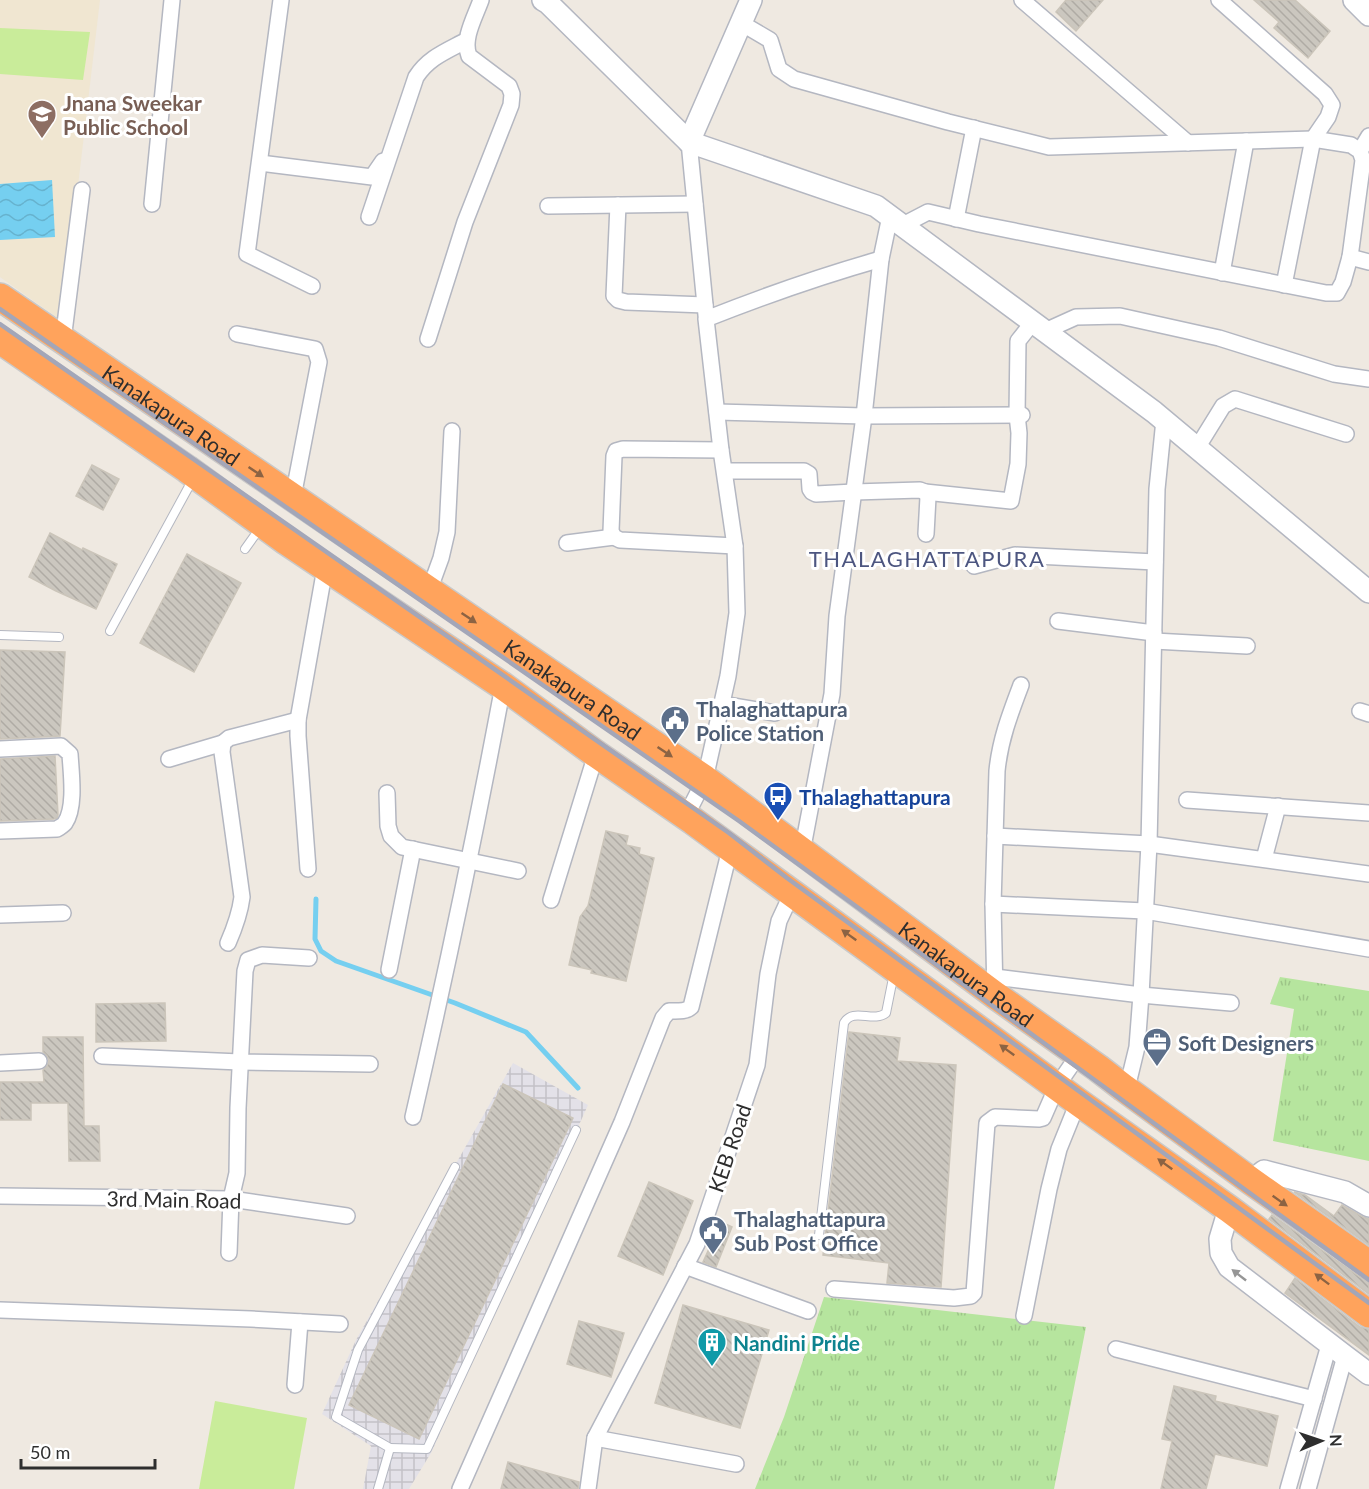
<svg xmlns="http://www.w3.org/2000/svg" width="1369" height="1489" font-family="Lato,sans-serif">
<defs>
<pattern id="industrial-grid" width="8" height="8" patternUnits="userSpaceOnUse" patternTransform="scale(1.5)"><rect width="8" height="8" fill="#e3e1e8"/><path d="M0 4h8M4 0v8" fill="none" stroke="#c3c1c7"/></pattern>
<pattern id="grass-tufts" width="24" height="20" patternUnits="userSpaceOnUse" patternTransform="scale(1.5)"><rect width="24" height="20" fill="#b6e59e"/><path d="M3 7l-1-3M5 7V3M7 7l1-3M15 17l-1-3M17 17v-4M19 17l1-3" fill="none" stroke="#9dc588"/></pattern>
<pattern id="water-waves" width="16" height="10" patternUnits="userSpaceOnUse" patternTransform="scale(1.5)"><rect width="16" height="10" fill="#75cff0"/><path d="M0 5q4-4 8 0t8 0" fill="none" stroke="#66b2ce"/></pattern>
<pattern id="building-back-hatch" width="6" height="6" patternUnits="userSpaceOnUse" patternTransform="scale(1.5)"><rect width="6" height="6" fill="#cbc7bf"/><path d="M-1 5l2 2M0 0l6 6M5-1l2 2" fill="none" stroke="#afaba4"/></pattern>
</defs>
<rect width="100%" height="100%" fill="#efe9e1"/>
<path fill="url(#industrial-grid)" d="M513,1063L588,1105L431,1453L409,1489H363L371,1446L322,1414L356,1340Z"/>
<path fill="#f0e6d1" d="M0,0H100L62,321L0,277Z"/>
<g fill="url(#grass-tufts)">
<path d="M1280,977L1369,991V1161L1273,1141L1294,1009L1270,1004Z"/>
<path d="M824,1297L1086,1327L1054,1489H755L784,1417Z"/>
</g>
<g fill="#c9ec9a">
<path d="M0,28L90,32L83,80L0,74Z"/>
<path d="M215,1401L307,1418L294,1489H199Z"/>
</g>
<path fill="url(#water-waves)" d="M52,180L55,237L0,240V184Z"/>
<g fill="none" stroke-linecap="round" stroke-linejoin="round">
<path stroke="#75cff0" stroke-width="5" d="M316,899L315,939L321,951L336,961L455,1003L526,1032L578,1088"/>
</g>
<g fill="url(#building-back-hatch)" stroke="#cbc5ba" stroke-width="1.5">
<path d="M1066,0H1103L1076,31L1056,12Z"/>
<path d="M1254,0H1295L1330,31L1308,58L1274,28L1279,22Z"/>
<path d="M92,465L119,479L103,510L76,496Z"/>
<path d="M50,533L82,550L83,548L117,564L96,609L56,591L29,577Z"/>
<path d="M187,554L241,583L194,672L140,643Z"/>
<path d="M0,650L65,652L60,736L0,739Z"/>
<path d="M55,756L58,815L57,818L54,819L0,821V759Z"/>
<path d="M606,831L628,836L626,845L640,848L639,854L654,858L626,981L591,973L592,970L569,965L580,917L588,906Z"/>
<path d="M165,1003L166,1041L96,1042V1004Z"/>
<path d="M849,1032L900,1038L897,1061L956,1065L941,1287L887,1283L889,1263L823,1255Z"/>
<path d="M43,1037H83L84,1126H99L100,1161H69L68,1103H31V1120H0V1082H44L43,1070L47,1066L49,1061L47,1056L43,1052Z"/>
<path d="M503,1084L573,1118L419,1439L349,1405Z"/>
<path d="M649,1182L693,1201L663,1275L618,1256Z"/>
<path d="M1294,1192L1305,1195L1334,1216L1342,1205L1363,1217L1369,1219V1245Z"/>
<path d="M1272,1215L1360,1277L1369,1280V1294L1269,1219Z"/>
<path d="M721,1222L732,1227L716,1267L703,1262Z"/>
<path d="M1295,1278L1360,1327L1369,1329V1355L1285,1293Z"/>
<path d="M683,1305L769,1330L740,1428L655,1403Z"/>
<path d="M579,1321L624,1333L611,1377L567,1364Z"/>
<path d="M1174,1386L1216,1396L1215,1401L1278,1416L1267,1466L1215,1454L1206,1489H1161L1172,1441L1162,1439Z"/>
<path d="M508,1462L579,1482L578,1489H501Z"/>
</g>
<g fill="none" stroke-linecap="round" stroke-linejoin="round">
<g stroke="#b4b7c1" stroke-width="10">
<g id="lane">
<path d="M245,549L260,528"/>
<path d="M110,631L193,479"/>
<path d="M0,635L59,637"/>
<path d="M819,1235L844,1023C853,1007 873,1023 886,1013L894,973"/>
<path d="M390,1448L427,1449L576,1130"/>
<path d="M378,1489L390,1448L336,1417L358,1350L455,1167"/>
</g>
</g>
<g stroke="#b4b7c1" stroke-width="18">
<g id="street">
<path d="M281,0L247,254L312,286"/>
<path d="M1022,0L1188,143"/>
<path d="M1219,0L1325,94L1332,105L1328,117L1313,139L1284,285"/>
<path d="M741,23L770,40L779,69L794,79L948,122L1049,147L1313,139L1351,145L1360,151L1363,160L1350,257L1343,282L1337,293H1326L979,224L928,212L903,225"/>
<path d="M689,142L706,315"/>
<path d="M1360,151L1369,136"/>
<path d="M260,163L372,177L383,161"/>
<path d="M152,204L172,0"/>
<path d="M618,205L614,296L618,300L626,302L705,305"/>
<path d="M548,206L695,204"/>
<path d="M369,217L416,77C429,57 447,51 467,40"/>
<path d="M956,219L974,128"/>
<path d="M1350,257L1369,262"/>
<path d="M1222,273L1246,141"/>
<path d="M1045,331L1076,317L1120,316L1219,338L1334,374L1369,379"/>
<path d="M237,334L315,349L319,362L293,497"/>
<path d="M428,339L465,222L511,105L512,94L509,86L469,56C462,39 475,17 481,0"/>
<path d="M63,340L82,190"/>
<path d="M717,412L864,416L1022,415"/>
<path d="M1197,448L1223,406L1235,399L1346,434"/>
<path d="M721,450L623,449L616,451L614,456L611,531L614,537L620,540L735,546"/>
<path d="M725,471H804L809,474L810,489L812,492L816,494L854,492L920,490L925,492L928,497L926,534"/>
<path d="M925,492L1011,501L1018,464L1019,433L1017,415L1018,341L1033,322"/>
<path d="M567,543L614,537"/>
<path d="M974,566L1015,555L1155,562"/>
<path d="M429,591L441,558L447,532L452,431"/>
<path d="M1058,621L1154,633"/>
<path d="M1154,641L1247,646"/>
<path d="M721,704L775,713"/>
<path d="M1360,711L1369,714"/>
<path d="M0,749L61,746L70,754C71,772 76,807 65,823C64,825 60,827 57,829L0,831"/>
<path d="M169,759L223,743"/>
<path d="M387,793L388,826L391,836L402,847L518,871"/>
<path d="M1187,800L1369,813"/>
<path d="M686,816L705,779L728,676L737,613L735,546L721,450L706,319C764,296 821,276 881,259"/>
<path d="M995,836L1149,844L1369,874"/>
<path d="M802,852L832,694L837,616L864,416L881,259L890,216"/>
<path d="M1264,859L1278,806"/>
<path d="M308,869L298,736V720L325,568"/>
<path d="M551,900L596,754"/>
<path d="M993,904L1145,911L1369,949"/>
<path d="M0,915L63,913"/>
<path d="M228,943C235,927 240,913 242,897L222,752L223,743L229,738L298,720"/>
<path d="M389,970L413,849"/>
<path d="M995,977L1141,995L1231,1003"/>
<path d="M995,995L993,904L997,771C1000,740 1010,714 1021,685"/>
<path d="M102,1056L240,1062L370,1064"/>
<path d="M0,1063L39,1061"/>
<path d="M1124,1088L1129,1080L1137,1047L1141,995L1149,844L1157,489L1164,420"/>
<path d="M413,1117C446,974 476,830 503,686"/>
<path d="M0,1196L231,1199L347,1216"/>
<path d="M229,1253L231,1199L237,1173L238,1108L245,971L248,960L262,955L309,958"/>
<path d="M685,1266L808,1311"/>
<path d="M834,1289L954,1298L971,1296L974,1293L987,1123L995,1117L1039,1119L1043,1118L1057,1086L1079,1054"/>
<path d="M0,1310L251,1319L340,1324"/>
<path d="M1024,1316L1049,1189L1059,1149L1078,1102"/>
<path d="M1116,1349L1314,1399"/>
<path d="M295,1385L300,1322"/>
<path d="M595,1438L736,1464"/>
<path d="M460,1489L622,1122L663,1018L669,1011C677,1011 686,1012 691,1007L730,849"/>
<path d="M588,1489L595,1438L697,1244L757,1065L768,974L779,921L792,893"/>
<path d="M1288,1489L1329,1345"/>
<path d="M1308,1489L1345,1356"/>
</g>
</g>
<g stroke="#b4b7c1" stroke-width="24">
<g id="secondary">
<path d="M543,0L548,3L689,142"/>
<path d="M751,0L689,142L876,206L1154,412L1369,592"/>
<path d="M1354,0L1369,15"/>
<path d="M1251,1181L1264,1171L1345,1192L1369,1206"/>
<path d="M1229,1209L1220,1239L1221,1253L1229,1267L1345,1356L1369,1374"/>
</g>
</g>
<g stroke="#c9c9c9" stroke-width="30">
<g id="highway">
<path id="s1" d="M0,297L705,779L995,995L1098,1068L1124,1088L1251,1181L1369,1264"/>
<path d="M0,340L187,469L286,541L503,686L596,754L693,821L1078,1102L1229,1209L1369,1314"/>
</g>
</g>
<use href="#lane" stroke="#fff" stroke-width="8"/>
<use href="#street" stroke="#fff" stroke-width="15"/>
<use href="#secondary" stroke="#fff" stroke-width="21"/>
<use href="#highway" stroke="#ffa35c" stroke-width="27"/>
<g stroke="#a3a6b8" stroke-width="4.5">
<path d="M0,309L739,821L1369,1280"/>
<path d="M0,324L729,833L787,878L1369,1303"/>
</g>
</g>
<defs><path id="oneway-solid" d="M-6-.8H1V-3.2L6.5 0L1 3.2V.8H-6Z" transform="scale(1.5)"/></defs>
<g fill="#8c6343">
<use href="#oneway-solid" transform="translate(256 472) rotate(34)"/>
<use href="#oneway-solid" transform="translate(469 618) rotate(34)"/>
<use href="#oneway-solid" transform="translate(665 752) rotate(34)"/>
<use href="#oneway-solid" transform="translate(849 935) rotate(-144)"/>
<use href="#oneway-solid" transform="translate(1007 1050) rotate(-144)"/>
<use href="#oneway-solid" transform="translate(1165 1164) rotate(-144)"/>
<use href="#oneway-solid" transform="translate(1280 1201) rotate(35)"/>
<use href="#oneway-solid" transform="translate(1322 1279) rotate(-143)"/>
</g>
<use fill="#969696" href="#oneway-solid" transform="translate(1239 1275) rotate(-142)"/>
<defs>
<g id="school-pin" transform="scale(1.5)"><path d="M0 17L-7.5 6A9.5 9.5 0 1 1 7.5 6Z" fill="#8d6e63" stroke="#fff"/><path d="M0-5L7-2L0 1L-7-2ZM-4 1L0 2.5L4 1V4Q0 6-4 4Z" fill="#fff"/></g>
<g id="civic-pin" transform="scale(1.5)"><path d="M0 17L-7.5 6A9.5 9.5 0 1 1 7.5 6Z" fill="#5c6f8a" stroke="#fff"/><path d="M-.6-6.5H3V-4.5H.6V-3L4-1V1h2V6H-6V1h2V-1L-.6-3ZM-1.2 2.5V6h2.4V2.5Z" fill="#fff"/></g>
<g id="bus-pin" transform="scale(1.5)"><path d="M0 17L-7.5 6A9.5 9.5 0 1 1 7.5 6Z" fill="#1a4fb4" stroke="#fff"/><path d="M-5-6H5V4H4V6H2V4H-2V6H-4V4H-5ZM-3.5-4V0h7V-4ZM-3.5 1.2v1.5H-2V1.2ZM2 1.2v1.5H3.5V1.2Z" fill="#fff"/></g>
<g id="office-pin" transform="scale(1.5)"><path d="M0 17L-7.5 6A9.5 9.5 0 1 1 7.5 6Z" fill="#5c6f8a" stroke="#fff"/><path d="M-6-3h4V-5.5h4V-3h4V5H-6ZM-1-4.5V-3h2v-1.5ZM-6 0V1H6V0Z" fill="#fff"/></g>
<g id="building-pin" transform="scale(1.5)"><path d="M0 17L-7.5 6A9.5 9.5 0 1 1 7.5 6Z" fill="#0f9aa8" stroke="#fff"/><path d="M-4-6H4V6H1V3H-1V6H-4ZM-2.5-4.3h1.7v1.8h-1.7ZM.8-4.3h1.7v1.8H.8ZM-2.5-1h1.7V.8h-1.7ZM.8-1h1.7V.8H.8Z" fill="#fff"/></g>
</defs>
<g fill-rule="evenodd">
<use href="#school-pin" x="42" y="114"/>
<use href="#civic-pin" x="675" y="720"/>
<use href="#bus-pin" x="778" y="796"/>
<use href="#office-pin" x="1157" y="1042"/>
<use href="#civic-pin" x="713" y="1230"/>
<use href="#building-pin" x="712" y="1342"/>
</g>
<g text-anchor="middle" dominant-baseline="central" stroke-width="6" stroke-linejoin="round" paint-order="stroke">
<g font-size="21" font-weight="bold" fill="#785e54" stroke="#fff" text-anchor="start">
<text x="63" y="102">Jnana Sweekar<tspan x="63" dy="24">Public School</tspan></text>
</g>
<g font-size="21" fill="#2e2e2e" stroke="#fff">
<text stroke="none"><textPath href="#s1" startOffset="208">Kanakapura Road</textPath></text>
<text stroke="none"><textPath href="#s1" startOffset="694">Kanakapura Road</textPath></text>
<text stroke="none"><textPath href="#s1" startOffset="1180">Kanakapura Road</textPath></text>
<text transform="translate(729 1148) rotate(-71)">KEB Road</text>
<text transform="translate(174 1199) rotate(1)">3rd Main Road</text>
</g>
<g font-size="21" font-weight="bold" fill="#4e5e75" stroke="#fff" text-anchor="start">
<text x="696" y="708">Thalaghattapura<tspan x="696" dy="24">Police Station</tspan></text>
<text x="1178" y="1042">Soft Designers</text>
<text x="734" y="1218">Thalaghattapura<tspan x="734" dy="24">Sub Post Office</tspan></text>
</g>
<g font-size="21" font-weight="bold" fill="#164399" stroke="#fff" text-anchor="start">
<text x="799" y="796">Thalaghattapura</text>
</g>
<g font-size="21" font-weight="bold" fill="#0d838f" stroke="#fff" text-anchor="start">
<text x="733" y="1342">Nandini Pride</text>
</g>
<g font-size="22" letter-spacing="1.5" fill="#4d5680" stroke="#fff">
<text x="927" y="558">THALAGHATTAPURA</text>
</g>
</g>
<g transform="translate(1321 1441) rotate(88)" stroke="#ffffff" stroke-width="4.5" paint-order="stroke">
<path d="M0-4.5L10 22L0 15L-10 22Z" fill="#2e2e2e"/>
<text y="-9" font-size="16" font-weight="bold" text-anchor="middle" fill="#2e2e2e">N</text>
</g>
<path d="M21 1459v9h134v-9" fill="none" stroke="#2e2e2e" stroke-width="3"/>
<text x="30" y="1459" font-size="18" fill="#2e2e2e" stroke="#ffffff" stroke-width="4.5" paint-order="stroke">50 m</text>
</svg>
